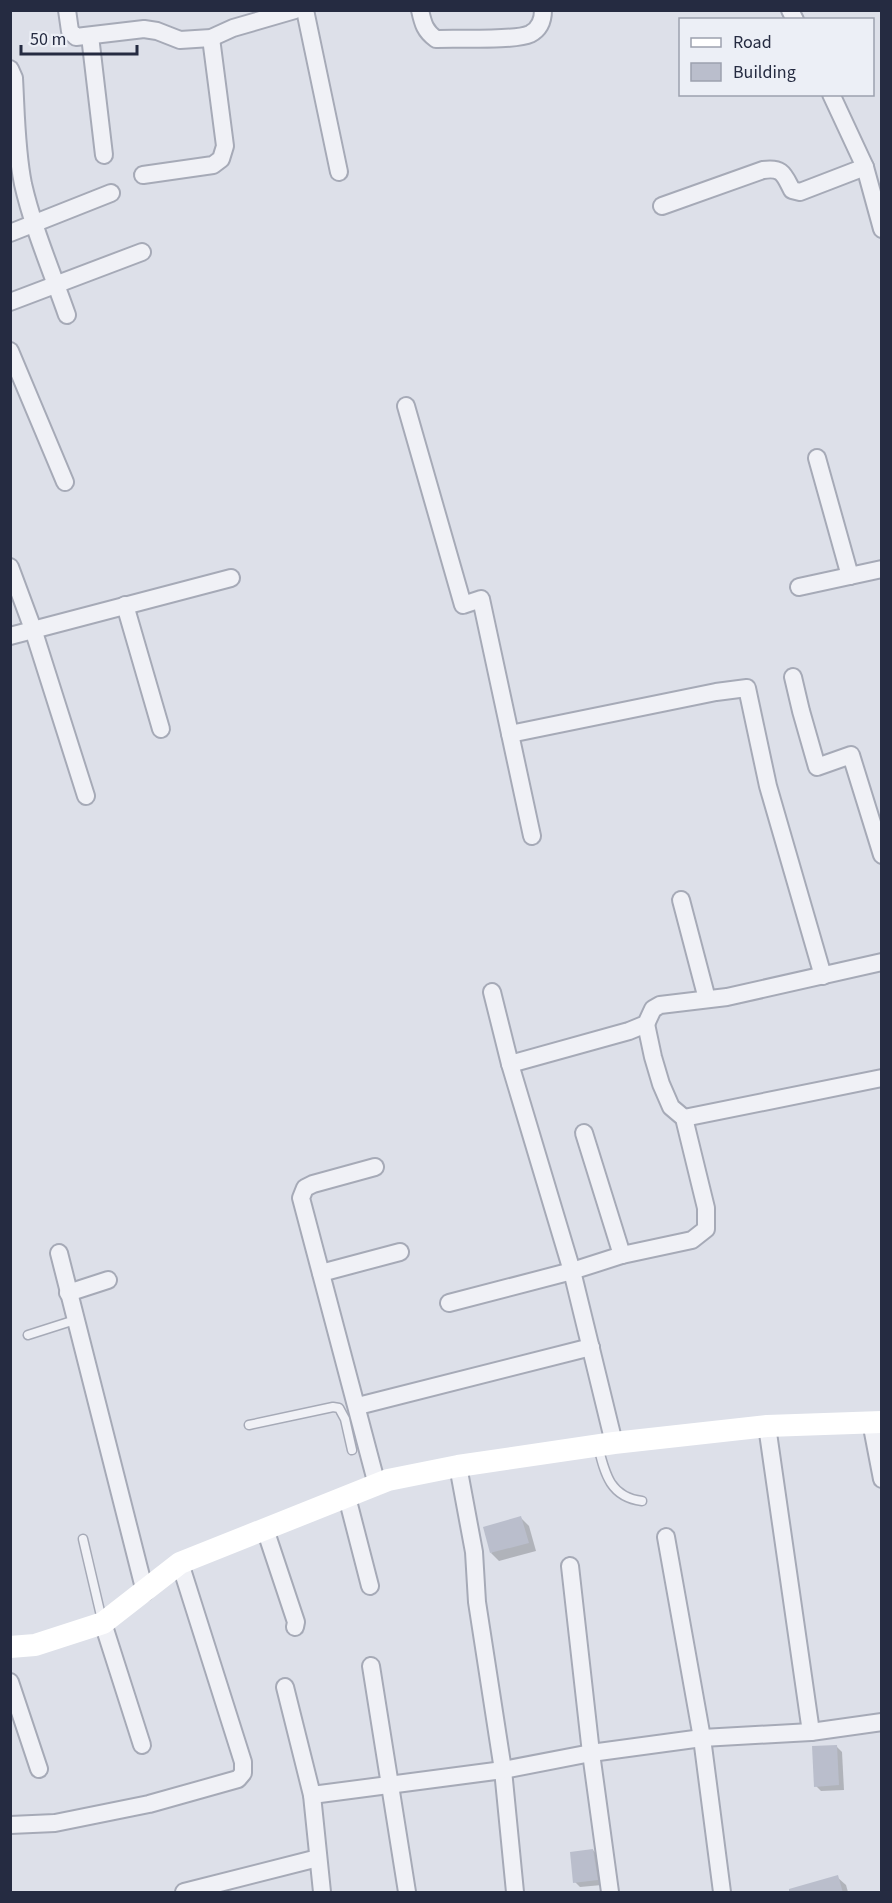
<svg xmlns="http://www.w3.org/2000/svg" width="892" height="1903" font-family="'Source Sans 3',sans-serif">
<rect width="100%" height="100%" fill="#dde0e9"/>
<g fill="#0003">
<path d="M521,1518L529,1526L536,1551L499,1561L491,1553Z"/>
<path d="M837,1747L842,1752L844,1790L821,1791L816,1786Z"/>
<path d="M593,1850L598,1856L602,1885L580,1887L575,1882Z"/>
<path d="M837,1877L846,1885L848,1892H805Z"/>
</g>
<g fill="#babecc">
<path d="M521,1516L529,1543L490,1553L483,1527Z"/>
<path d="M837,1745L839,1785L814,1787L812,1746Z"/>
<path d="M593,1849L598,1880L573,1883L570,1852Z"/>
<path d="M838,1875L843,1893H789V1889Z"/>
</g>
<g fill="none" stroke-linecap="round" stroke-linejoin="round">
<g stroke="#a6aab7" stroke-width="11">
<g id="lane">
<path d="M28,1335L75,1320"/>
<path d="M249,1425L333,1407L339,1408L345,1419L352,1450"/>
<path d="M598,1446C605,1474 610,1497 642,1501"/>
<path d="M83,1539L102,1620"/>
</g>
</g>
<g stroke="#a6aab7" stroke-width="20">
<g id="street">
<path d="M67,10L70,31L76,37L144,29L157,31L180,40L211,38L233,28L295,10"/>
<path d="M305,10L339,172"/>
<path d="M420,10C423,24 425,31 436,39C456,38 515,41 530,34C540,29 543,20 543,10"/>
<path d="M790,10L795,20"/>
<path d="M90,36L104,155"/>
<path d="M10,69L14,78C16,113 16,149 23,184C33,228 52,272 67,315"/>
<path d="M831,94L865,167L882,229"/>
<path d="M143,175L213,165L221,159L225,146L211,38"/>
<path d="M662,206L763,170C783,167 784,175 792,190L800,192L865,167"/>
<path d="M10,233L111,193"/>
<path d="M10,302L142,252"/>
<path d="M10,351L65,482"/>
<path d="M406,406L463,605L481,599L532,836"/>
<path d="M817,458L850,576"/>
<path d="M10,567L33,629L86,796"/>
<path d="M799,587L882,569"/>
<path d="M125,605L161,729"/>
<path d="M10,636L231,578"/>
<path d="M793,677L801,711L817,767L851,755L882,855"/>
<path d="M510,734L716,692L747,688L768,786L823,976"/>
<path d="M681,900L707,999"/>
<path d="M492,992L510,1064L572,1271L614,1443"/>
<path d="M510,1064L629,1031L646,1024L653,1009L660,1005L727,997L882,962"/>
<path d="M684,1118L882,1078"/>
<path d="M584,1133L622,1255"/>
<path d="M375,1167L313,1184L305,1188L301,1198L377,1485"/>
<path d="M59,1253L145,1592"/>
<path d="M321,1273L400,1252"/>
<path d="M68,1293L108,1280"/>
<path d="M449,1303L572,1271L622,1255L692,1240L706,1229V1208L684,1118L671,1107L661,1084L653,1057L646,1024"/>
<path d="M358,1406L591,1347"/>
<path d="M871,1422L882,1479"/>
<path d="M767,1426L811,1732"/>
<path d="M458,1466L474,1552L477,1602L503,1770L515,1892"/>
<path d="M347,1497L370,1586"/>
<path d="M265,1529L296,1622L295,1627"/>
<path d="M666,1537L702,1738L722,1892"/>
<path d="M570,1566L591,1753L610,1892"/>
<path d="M103,1623L142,1745"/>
<path d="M371,1666L407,1892"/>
<path d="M10,1682L39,1769"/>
<path d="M285,1687L312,1795L503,1770L591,1753L702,1738L811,1732L882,1722"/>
<path d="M312,1795L322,1892"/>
<path d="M10,1825L55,1823L149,1804L238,1779L243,1773V1762L180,1563"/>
<path d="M184,1892L318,1858"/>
</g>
</g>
<use href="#lane" stroke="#f0f1f6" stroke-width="8"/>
<use href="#street" stroke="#f0f1f6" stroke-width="16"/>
<path stroke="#fff" stroke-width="22" d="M10,1647L35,1645L103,1623L180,1563L388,1480L458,1466L614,1443L767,1426L882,1422"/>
</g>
<rect width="892" height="1903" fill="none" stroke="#252b41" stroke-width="24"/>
<rect x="679" y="18" width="195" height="78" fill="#eceff6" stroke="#9ca1ae" stroke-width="1.5"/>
<rect x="691" y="38" width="30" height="9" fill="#ffffff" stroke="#9ca1ae" stroke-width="1.5"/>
<text x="733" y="48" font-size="18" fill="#252b41">Road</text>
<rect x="691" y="63" width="30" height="18" fill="#babecc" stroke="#9ca1ae" stroke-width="1.5"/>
<text x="733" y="78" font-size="18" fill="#252b41">Building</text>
<path d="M21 45v9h116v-9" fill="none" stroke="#252b41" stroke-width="3"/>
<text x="30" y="45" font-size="18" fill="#252b41" stroke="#eceff6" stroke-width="4.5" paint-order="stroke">50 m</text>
</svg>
